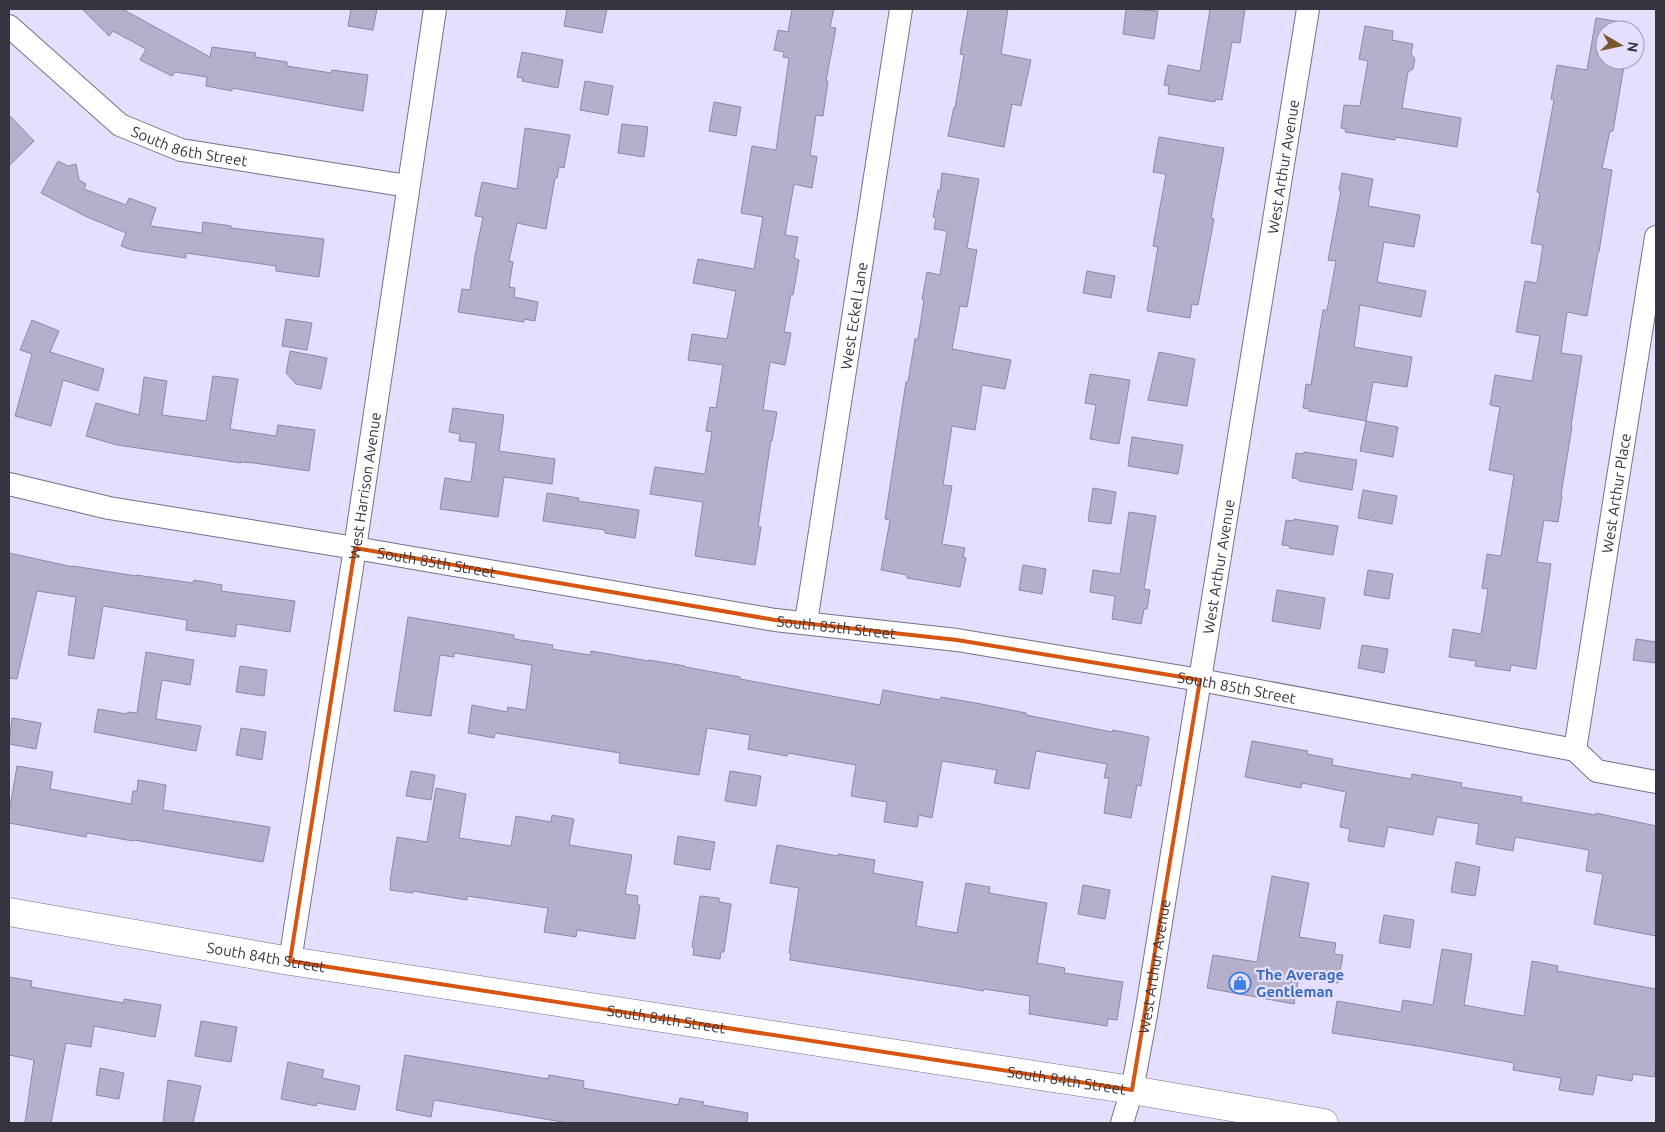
<svg xmlns="http://www.w3.org/2000/svg" width="1665" height="1132" font-family="Ubuntu,sans-serif">
<rect width="100%" height="100%" fill="#e5defd"/>
<g fill="#b5afcc" stroke="#8e88a3">
<path d="M82,9H124V10L210,57L212,47L256,53L255,57L287,62V66L331,73L332,70L368,75L363,111L232,88V91L206,86L207,77L175,72L172,76L140,60L146,49L113,31L109,36Z"/>
<path d="M351,9H377L373,30L348,26Z"/>
<path d="M567,9H607L602,33L564,26Z"/>
<path d="M792,9H834L830,27L836,28L826,81H828L823,116L816,115L810,155L817,157L812,188L794,184L785,235L798,237L794,258L799,260L793,295L791,294L784,332L791,333L785,365L770,362L763,410L777,412L772,441L771,440L758,527H761L755,565L695,556L703,502L650,494L655,467L705,474L712,432L706,431L710,407L716,408L723,365L688,360L692,334L727,339L736,291L693,283L698,259L754,269L763,217L741,213L752,146L776,150L789,58L783,57L784,52L774,50L778,30L788,32Z"/>
<path d="M968,9H1008L1001,54L1031,60L1021,106L1012,104L1004,147L948,136L954,107L955,108L964,55L960,54Z"/>
<path d="M1126,9L1158,11L1154,39L1123,34Z"/>
<path d="M1210,9H1245L1240,43L1232,42L1222,100L1215,99V102L1168,94L1169,86L1164,85L1168,65L1200,71Z"/>
<path d="M1596,18L1627,23L1626,30H1605V60H1625L1613,131H1610L1602,168L1612,170L1599,252H1598L1587,316L1567,312L1561,353L1582,356L1571,426H1572L1561,495L1562,496L1558,522L1544,520L1537,562L1551,564L1536,669L1511,665L1510,671L1475,666L1476,661L1449,657L1453,629L1481,634L1488,589L1482,588L1487,554L1501,556L1514,475L1489,470L1500,407L1490,405L1495,375L1532,381L1540,336L1516,332L1525,281L1537,283L1543,245L1531,243L1540,193L1537,192L1554,100L1551,99L1557,65L1587,70Z"/>
<path d="M1365,26L1393,31L1392,40L1413,44L1411,54L1415,59L1413,69L1408,72L1402,108L1461,118L1457,147L1395,137V140L1345,132L1346,129L1341,128L1344,105L1360,106L1368,61L1359,59Z"/>
<path d="M522,52L563,60L558,88L522,81L523,78L517,77Z"/>
<path d="M585,81L613,86L608,115L580,110Z"/>
<path d="M714,102L741,107L736,136L709,131Z"/>
<path d="M9,115L34,141L9,166Z"/>
<path d="M622,124L648,127L644,157L618,153Z"/>
<path d="M525,128L570,135L564,168L559,167L557,178H555L546,229L517,223L509,261L513,262L509,287L515,288L514,297L538,302L535,321L524,319V322L458,312L462,289L470,290L475,256L483,217L475,216L482,182L517,189Z"/>
<path d="M1159,137L1224,148L1211,218L1214,219L1198,305L1192,304L1190,318L1147,311L1158,247L1153,246L1166,174L1153,172Z"/>
<path d="M58,161L68,166L76,164L79,180L86,184L84,189L126,205L129,198L156,208L150,226L202,233L203,222L231,226V228L324,239L319,277L276,271V266L186,253V258L132,250L121,246L126,233L87,217L41,193Z"/>
<path d="M942,173L979,179L967,248L977,250L967,307L960,306L952,349L1011,360L1005,389L982,385L975,430L952,426L943,485L952,486L942,544L965,548L963,557L966,558L960,587L907,578V575L881,570L890,520L885,519L906,382H908L915,339H918L924,300L922,299L927,272L940,275L947,231L934,229L936,218L933,217L938,190L940,191Z"/>
<path d="M1342,173L1373,179L1368,206L1420,215L1414,247L1384,242L1377,282L1426,291L1421,317L1360,305L1354,347L1412,357L1407,387L1373,382L1366,421L1309,411V409L1303,408L1306,384L1311,385L1323,310H1327L1336,261L1328,260L1341,191L1339,190Z"/>
<path d="M1087,271L1115,276L1111,298L1083,293Z"/>
<path d="M286,319L312,323L307,350L282,346Z"/>
<path d="M32,320L59,331L50,352L104,369L98,391L63,380L51,426L15,416L32,354L20,350Z"/>
<path d="M290,351L327,358L321,389L296,384L286,373Z"/>
<path d="M1159,352L1195,359L1187,406L1148,400Z"/>
<path d="M1090,374L1130,380L1119,444L1090,439L1096,405L1085,403Z"/>
<path d="M213,376L238,379L230,429L276,436L278,425L315,430L309,471L254,463L241,462V463L117,445L86,436L96,403L139,415L144,377L167,381L162,415L206,421Z"/>
<path d="M453,408L504,415L499,451L555,459L552,484L504,477L498,517L440,509L445,478L471,482L476,443L459,441L460,434L449,432Z"/>
<path d="M1366,421L1398,427L1393,457L1360,451Z"/>
<path d="M1132,437L1183,445L1178,474L1128,466Z"/>
<path d="M1304,452L1357,460L1352,490L1299,481V479L1292,478L1296,453L1303,454Z"/>
<path d="M1093,488L1116,492L1111,524L1088,521Z"/>
<path d="M1363,490L1397,496L1392,524L1358,518Z"/>
<path d="M547,493L579,498L578,501L639,510L635,538L605,533V530L543,521Z"/>
<path d="M1129,512L1156,516L1144,589L1150,590L1147,609H1144L1141,624L1112,619L1115,596L1090,592L1093,570L1120,574Z"/>
<path d="M1294,519L1338,526L1333,555L1289,548L1290,546L1282,545L1286,520L1293,521Z"/>
<path d="M9,553L73,567V566L136,576V575L193,583L194,580L222,585L221,591L295,601L290,632L237,624L235,637L186,630L187,620L103,606L94,659L68,655L76,597L37,591L17,679L9,678Z"/>
<path d="M1023,565L1046,569L1042,594L1019,590Z"/>
<path d="M1368,570L1393,574L1389,599L1364,595Z"/>
<path d="M1277,590L1325,598L1320,629L1272,621Z"/>
<path d="M408,617L514,635V639L553,645L552,649L590,655L591,651L649,661V660L685,666V667L740,677V679L880,705L883,690L940,700L941,697L981,704L1026,713V715L1112,732L1113,730L1149,737L1141,786L1137,785L1131,818L1104,813L1109,778H1104L1107,764L1036,751L1029,789L994,783L997,770L942,761L932,818L919,815L917,827L884,822L887,802L851,796L856,765L788,753L787,756L748,749L750,735L707,728L699,775L619,763L620,753L495,733L494,738L468,733L472,705L507,712L508,707L526,710L532,665L454,653V657L440,655L431,716L394,711Z"/>
<path d="M1636,639L1656,642V663L1633,660Z"/>
<path d="M1362,645L1388,649L1384,673L1358,668Z"/>
<path d="M146,652L194,660L190,685L162,680L156,717V719L201,726L196,751L94,732L98,709L127,714L128,712L137,713Z"/>
<path d="M240,666L267,670L264,696L236,692Z"/>
<path d="M12,718L41,723L36,749L9,744Z"/>
<path d="M241,728L266,732L262,760L236,755Z"/>
<path d="M1252,741L1308,751L1307,754L1333,759L1332,765L1411,779L1412,774L1462,783L1461,787L1522,797L1521,802L1596,815V813L1656,826V936L1594,924L1603,874L1586,871L1589,850L1515,837L1513,851L1476,844L1479,824L1437,817L1433,835L1388,827L1384,847L1348,841L1350,829L1340,827L1346,792L1302,783L1301,788L1245,777Z"/>
<path d="M17,766L53,772L50,789L131,804L133,791H137L138,780L166,785L163,810L270,827L263,862L134,840L133,841L87,833L86,837L9,823V813Z"/>
<path d="M411,771L435,775L431,800L406,796Z"/>
<path d="M730,771L761,776L756,806L725,801Z"/>
<path d="M436,788L466,794L459,838L511,846L516,816L551,822L552,815L574,819L569,845L632,855L625,894L638,896L637,905H640L635,939L577,930L576,937L544,932L548,908L467,896V900L413,891V893L390,890L391,882H390L397,837L427,842Z"/>
<path d="M678,836L715,842L710,870L674,864Z"/>
<path d="M777,845L838,856V854L875,860L873,873L923,882L916,926L957,933L966,883L990,887L989,893L1047,903L1037,963L1065,968L1064,973L1123,982L1117,1020L1108,1019L1107,1026L1029,1014L1030,996L984,989L983,991L962,987L790,960L791,953H789L799,888L770,883Z"/>
<path d="M1456,862L1480,867L1475,896L1451,892Z"/>
<path d="M1272,876L1309,883L1299,937L1336,943L1334,954L1343,955L1338,983L1299,976L1294,1004L1207,988L1213,955L1257,962Z"/>
<path d="M1083,885L1110,890L1105,919L1078,914Z"/>
<path d="M700,896L719,898V902L731,904L724,952H721L720,959L693,955L694,948L692,947Z"/>
<path d="M1384,915L1414,920L1410,948L1379,943Z"/>
<path d="M1442,949L1472,954L1464,1005L1524,1016L1532,961L1558,966L1557,971L1656,989V1064L1654,1077L1633,1074L1632,1081L1597,1075L1593,1095L1559,1090L1561,1078L1513,1070L1514,1063L1424,1047L1332,1033L1337,1001L1401,1012L1403,1000L1433,1005Z"/>
<path d="M9,977L32,981L31,987L124,1003V999L161,1005L155,1037L94,1026L91,1047L66,1043L51,1123H25L34,1060L9,1055Z"/>
<path d="M201,1021L237,1027L231,1062L195,1056Z"/>
<path d="M405,1055L548,1079L549,1075L584,1081L583,1088L678,1105L680,1098L704,1102L703,1105L748,1113L747,1123H568L434,1100L431,1117L396,1110Z"/>
<path d="M288,1062L324,1070L322,1078L360,1086L355,1110L317,1103L316,1106L281,1099Z"/>
<path d="M100,1068L124,1073L119,1099L96,1095Z"/>
<path d="M168,1080L201,1086L193,1123H163Z"/>
</g>
<g fill="none" stroke-linecap="round" stroke-linejoin="round">
<g stroke="#76708b" stroke-width="24">
<g id="street">
<path id="s1" d="M9,26L120,125L181,150L408,186"/>
<path id="s2" d="M9,484L109,508L355,548L775,620L957,640L1200,680L1575,750L1597,771L1656,782"/>
<path id="s3" d="M806,622L901,9"/>
<path id="s4" d="M1575,750L1656,237"/>
<path id="s5" d="M290,961L355,548L435,9"/>
<path id="s6" d="M1122,1123L1132,1090L1146,1015L1308,9"/>
</g>
</g>
<g stroke="#76708b" stroke-width="29">
<g id="secondary">
<path id="s7" d="M9,912L290,961L1132,1090L1324,1123"/>
</g>
</g>
<use href="#street" stroke="#fff" stroke-width="22"/>
<use href="#secondary" stroke="#fff" stroke-width="28"/>
</g>
<path fill="none" stroke="#d65511" stroke-width="4" stroke-linejoin="round" d="M355,548L775,620L957,640L1200,680L1132,1090L290,961Z"/>
<defs>
<g id="shop-ring" transform="scale(1.125)"><circle r="9.5" fill="#e5defd" stroke="#3f7fe0" stroke-width="1.5"/><path d="M-5-2.5h2.3a2.7 3.5 0 0 1 5.4 0H5L5.5 6h-11ZM-1.5-2.5h3a1.5 2.3 0 0 0-3 0Z" fill="#3f7fe0"/></g>
</defs>
<g fill-rule="evenodd">
<use href="#shop-ring" x="1240" y="983"/>
</g>
<g text-anchor="middle" dominant-baseline="central" stroke-width="4.5" stroke-linejoin="round" paint-order="stroke">
<g font-size="15" fill="#373440" stroke="#e5defd">
<text stroke="none"><textPath href="#s1" startOffset="222">South 86th Street</textPath></text>
<text stroke="none"><textPath href="#s6" startOffset="970">West Arthur Avenue</textPath></text>
<text stroke="none"><textPath href="#s3" startOffset="310">West Eckel Lane</textPath></text>
<text stroke="none"><textPath href="#s5" startOffset="481">West Harrison Avenue</textPath></text>
<text stroke="none"><textPath href="#s4" startOffset="260">West Arthur Place</textPath></text>
<text stroke="none"><textPath href="#s2" startOffset="435">South 85th Street</textPath></text>
<text stroke="none"><textPath href="#s6" startOffset="565">West Arthur Avenue</textPath></text>
<text stroke="none"><textPath href="#s2" startOffset="840">South 85th Street</textPath></text>
<text stroke="none"><textPath href="#s2" startOffset="1245">South 85th Street</textPath></text>
<text stroke="none"><textPath href="#s7" startOffset="261">South 84th Street</textPath></text>
<text stroke="none"><textPath href="#s6" startOffset="160">West Arthur Avenue</textPath></text>
<text stroke="none"><textPath href="#s7" startOffset="666">South 84th Street</textPath></text>
<text stroke="none"><textPath href="#s7" startOffset="1071">South 84th Street</textPath></text>
</g>
<g font-size="15" font-weight="bold" fill="#366cbe" stroke="#e5defd" text-anchor="start">
<text x="1256" y="974">The Average<tspan x="1256" dy="17">Gentleman</tspan></text>
</g>
</g>
<rect width="1665" height="1132" fill="none" stroke="#373440" stroke-width="20"/>
<g transform="translate(1620 45) rotate(99)"><circle r="24" fill="#e5defd" stroke="#9f9ab1"/>
<path d="M0-4L9 19L0 12L-9 19Z" fill="#78552e"/>
<text y="-8" font-size="14" font-weight="bold" text-anchor="middle" fill="#373440">N</text>
</g>
</svg>
